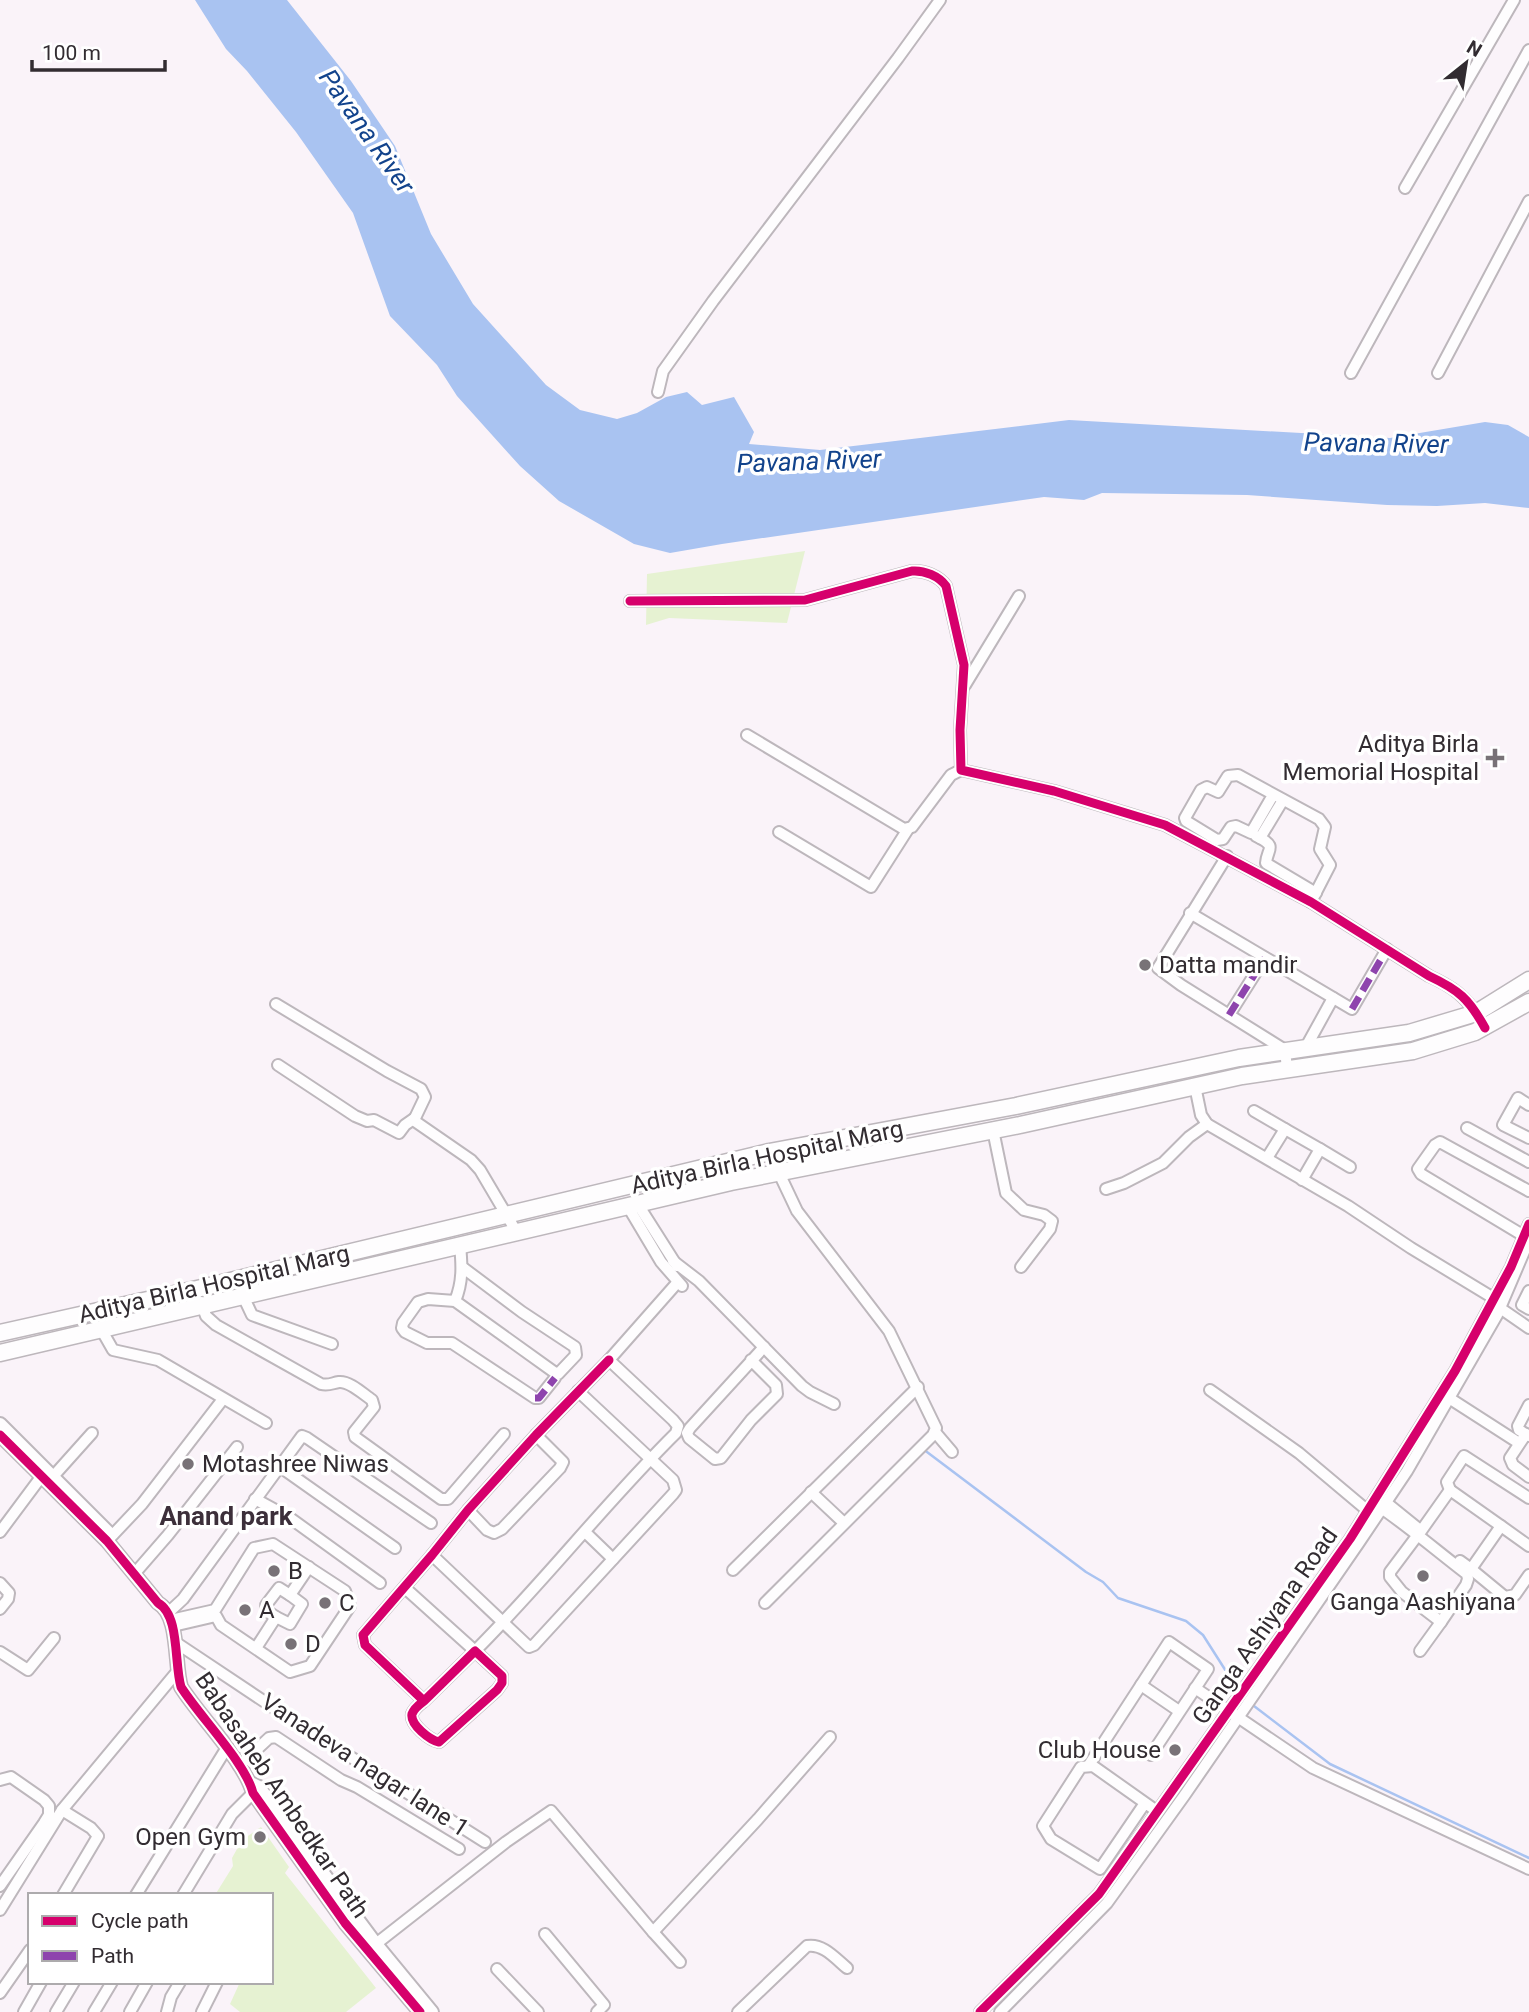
<svg xmlns="http://www.w3.org/2000/svg" width="1529" height="2012" font-family="Roboto,sans-serif">
<rect width="100%" height="100%" fill="#faf3f9"/>
<g fill="#e6f2d2">
<path d="M805,551L787,623L669,618L646,625L647,574Z"/>
<path d="M261,1827L289,1867L285,1873L376,1988L346,2012H240L230,2004L240,1982H271V1895H215L233,1866L232,1858L242,1840Z"/>
</g>
<path fill="#a9c3f1" d="M195,0H287L351,81L395,146L431,234L473,304L546,385L580,410L617,419L637,413L666,397L687,392L702,405L734,397L754,432L749,444L820,450L1069,420L1390,438L1485,422L1508,425L1529,437V508L1485,503L1437,506L1387,505L1247,495L1102,493L1084,500L1044,497L722,544L670,553L634,544L559,501L520,466L457,396L437,365L390,316L353,213L296,132L247,71L226,49Z"/>
<g fill="none" stroke-linecap="round" stroke-linejoin="round">
<g stroke="#a9c3f1" stroke-width="2.5">
<path d="M923,1449L1086,1572L1103,1582L1118,1598L1186,1621L1203,1635L1238,1690"/>
<path d="M1254,1706L1330,1764L1529,1858"/>
</g>
<g stroke="#bdb7bc" stroke-width="14">
<g id="minor">
<path d="M1405,188L1514,0"/>
<path d="M1351,373L1529,50"/>
<path d="M1438,373L1529,201"/>
<path d="M658,392L663,371L713,301L898,58L940,0"/>
<path d="M630,601L805,600L912,571C924,570 939,576 946,586L964,665L960,730L961,770L1054,791L1165,825L1311,902L1429,976C1451,986 1466,996 1478,1017"/>
<path d="M965,685L1019,596"/>
<path d="M747,735L904,829L912,827L951,775L961,770"/>
<path d="M1273,795L1251,833L1236,826L1231,827L1223,839L1217,840L1186,821L1185,818L1201,790L1207,787L1218,792L1228,776L1238,775L1319,819L1325,827L1320,849L1330,865L1311,902"/>
<path d="M779,832L871,887L908,829"/>
<path d="M1256,836L1260,838L1283,800"/>
<path d="M1260,838C1277,847 1267,849 1266,863L1269,865L1316,893"/>
<path d="M1227,856L1158,968L1181,985L1285,1050L1287,1069"/>
<path d="M1190,913L1352,1009L1387,949"/>
<path d="M276,1004L387,1071L421,1089L425,1097L415,1118L416,1122L471,1160L480,1170L516,1231"/>
<path d="M1229,1015L1265,958"/>
<path d="M1306,1047L1333,998"/>
<path d="M278,1065L355,1116L367,1121L374,1120L399,1133L405,1125L415,1118"/>
<path d="M1195,1086L1201,1115L1207,1124L1348,1206L1411,1248L1495,1299L1500,1308L1529,1328"/>
<path d="M1529,1105L1518,1098L1503,1125L1529,1138"/>
<path d="M1254,1111L1285,1129L1267,1158"/>
<path d="M1467,1128L1529,1162"/>
<path d="M1285,1129L1320,1149L1302,1180"/>
<path d="M993,1130L1006,1193L1024,1210L1044,1215L1052,1221L1050,1229L1021,1267"/>
<path d="M1320,1149L1350,1167"/>
<path d="M1106,1189L1124,1183L1163,1163L1189,1137L1207,1124"/>
<path d="M637,1203L677,1266"/>
<path d="M627,1205L661,1262L682,1286"/>
<path d="M1524,1236L1421,1174L1418,1169L1435,1145L1440,1142L1529,1191"/>
<path d="M673,1261L699,1281L802,1386L810,1392L834,1404"/>
<path d="M462,1267L522,1312L575,1347L576,1355L558,1374L554,1372L455,1301L428,1299L418,1302L403,1323L402,1328L405,1332L427,1343H452L535,1398H539L555,1378"/>
<path d="M1529,1291L1522,1305L1529,1309"/>
<path d="M243,1296L252,1315L332,1344"/>
<path d="M455,1301C463,1282 462,1265 460,1245"/>
<path d="M201,1302L206,1316L216,1325L321,1384C329,1386 332,1383 339,1382C350,1381 363,1394 372,1400L374,1407L354,1432L355,1437L441,1499H448L504,1434"/>
<path d="M101,1329L113,1350L158,1360L266,1423"/>
<path d="M751,1360L776,1385L777,1394L751,1420L721,1458L715,1459L689,1438L687,1433L690,1428L764,1347"/>
<path d="M1210,1390L1299,1453L1368,1511"/>
<path d="M1449,1398L1519,1443"/>
<path d="M1529,1405L1518,1426L1519,1430L1529,1436"/>
<path d="M935,1432L952,1452"/>
<path d="M1526,1434L1510,1458L1513,1465L1529,1477"/>
<path d="M279,1466L395,1548"/>
<path d="M49,1481L92,1433"/>
<path d="M1450,1490L1447,1482L1464,1456L1529,1498"/>
<path d="M811,1492L844,1523"/>
<path d="M255,1499L290,1518L380,1583"/>
<path d="M1377,1505C1408,1526 1437,1551 1467,1574L1468,1579L1466,1585L1441,1622L1402,1592L1390,1577V1572L1417,1536"/>
<path d="M1389,1505L1420,1530"/>
<path d="M468,1510L487,1530L494,1533L502,1529L560,1468L563,1462L536,1435"/>
<path d="M1501,1526L1529,1546"/>
<path d="M1421,1531L1450,1490L1501,1526L1471,1569L1460,1561"/>
<path d="M0,1532L41,1477"/>
<path d="M585,1532L613,1559"/>
<path d="M107,1541L142,1504L223,1399"/>
<path d="M432,1555L529,1647L534,1645L673,1494L676,1490L673,1480L578,1391"/>
<path d="M1471,1569L1505,1597L1515,1595L1529,1575"/>
<path d="M733,1570L918,1387"/>
<path d="M135,1573L168,1535L237,1447"/>
<path d="M0,1583L9,1593L8,1599L0,1609"/>
<path d="M405,1588L475,1651C545,1581 606,1502 676,1433L678,1426L673,1420L609,1360L677,1283"/>
<path d="M765,1603L933,1435L936,1428L889,1331L797,1211L769,1152"/>
<path d="M168,1613L183,1599L302,1436L307,1438L431,1523"/>
<path d="M276,1617L267,1611L266,1605L279,1588L290,1595"/>
<path d="M171,1620L215,1610L254,1548L273,1544L345,1591L350,1606L310,1666L290,1672L221,1625L216,1616L173,1626"/>
<path d="M175,1642L289,1718L485,1842"/>
<path d="M256,1648L276,1617L290,1624L302,1604L290,1595L309,1567"/>
<path d="M1420,1651L1441,1622"/>
<path d="M0,1652L28,1670L54,1638"/>
<path d="M1141,1685L1179,1711"/>
<path d="M1195,1688L1313,1768L1529,1869"/>
<path d="M424,1701C420,1704 414,1708 412,1714C410,1725 430,1740 439,1742L497,1690L502,1683V1676L475,1651L424,1701L365,1645L363,1635L432,1555L468,1510L536,1435L609,1360"/>
<path d="M1089,1765L1169,1642L1208,1669L1151,1755"/>
<path d="M239,1766L269,1738L276,1737L341,1780L357,1787L459,1849"/>
<path d="M0,1780L11,1777L44,1800L49,1806V1815L44,1823L0,1886"/>
<path d="M1145,1803L1100,1869L1051,1839L1043,1826L1081,1767L1093,1766L1158,1812"/>
<path d="M62,1810L91,1828L98,1836L63,1895"/>
<path d="M136,1895L226,1749"/>
<path d="M183,1895L232,1814L253,1793"/>
<path d="M0,1910L62,1810L176,1673"/>
<path d="M653,1932L680,1962"/>
<path d="M545,1934L604,2005L597,2012"/>
<path d="M372,1947L506,1842L551,1811L653,1932L758,1819L830,1737"/>
<path d="M497,1969L538,2012"/>
<path d="M0,1993L30,1950"/>
<path d="M24,2012L41,1982"/>
<path d="M56,2012L74,1982"/>
<path d="M94,2012L112,1982"/>
<path d="M130,2012L147,1982"/>
<path d="M167,2012L171,1997L180,1982"/>
<path d="M202,2012L217,1982"/>
<path d="M738,2012L807,1946C823,1943 836,1959 847,1968"/>
<path d="M980,2012L1099,1894L1350,1539L1455,1371L1511,1267L1529,1224"/>
<path d="M1000,2012L1107,1903L1184,1796L1358,1544L1407,1471L1497,1315L1529,1240"/>
</g>
</g>
<g stroke="#bdb7bc" stroke-width="16">
<g id="tertiary">
<path d="M0,1424L108,1532"/>
<path d="M0,1435L107,1541L158,1603C180,1615 174,1664 181,1687C200,1717 245,1762 253,1793L345,1923L420,2012"/>
<path d="M253,1784L259,1787L376,1944L432,2012"/>
</g>
</g>
<g stroke="#bdb7bc" stroke-width="19">
<g id="primary">
<path d="M0,1333L197,1289L769,1152L1016,1106L1239,1058L1409,1033L1476,1013L1529,980"/>
<path d="M0,1353L731,1182L1020,1125L1242,1076L1413,1051L1475,1032L1529,1002"/>
</g>
</g>
<use href="#minor" stroke="#fefdfe" stroke-width="10"/>
<use href="#tertiary" stroke="#fefdfe" stroke-width="12"/>
<use href="#primary" stroke="#fefdfe" stroke-width="16"/>
<g stroke="#8e44ad" stroke-width="7" stroke-dasharray="14 7" stroke-linecap="butt">
<path d="M1352,1009L1387,949"/>
<path d="M1229,1015L1265,958"/>
<path d="M535,1398H539L555,1378"/>
</g>
<g stroke="#fff" stroke-width="13">
<g id="cycleway">
<path d="M630,601L805,600L912,571C924,570 939,576 946,586L964,665L960,730L961,770L1054,791L1165,825L1311,902L1429,976C1459,990 1469,999 1485,1028"/>
<path d="M0,1435L107,1541L158,1603C180,1615 174,1664 181,1687C200,1717 245,1762 253,1793L345,1923L420,2012"/>
<path d="M424,1701C420,1704 414,1708 412,1714C410,1725 430,1740 439,1742L497,1690L502,1683V1676L475,1651L424,1701L365,1645L363,1635L432,1555L468,1510L536,1435L609,1360"/>
<path d="M980,2012L1099,1894L1350,1539L1455,1371L1511,1267L1529,1224"/>
</g>
</g>
<use href="#cycleway" stroke="#d6006c" stroke-width="9"/>
</g>
<g fill="#787277" stroke="#fff" stroke-width="2.5">
<path d="M1491.5 747.5h7v7h7v7h-7v7h-7v-7h-7v-7h7z"/>
<circle cx="1145" cy="965" r="7"/>
<circle cx="188" cy="1464" r="7"/>
<circle cx="274" cy="1571" r="7"/>
<circle cx="1423" cy="1576" r="7"/>
<circle cx="325" cy="1603" r="7"/>
<circle cx="245" cy="1610" r="7"/>
<circle cx="291" cy="1644" r="7"/>
<circle cx="1175" cy="1750" r="7"/>
<circle cx="260" cy="1837" r="7"/>
</g>
<g text-anchor="middle" dominant-baseline="central" stroke-width="7" stroke-linejoin="round" paint-order="stroke">
<g font-size="24" fill="#322c31" stroke="#fff" text-anchor="start">
<text x="1479" y="744" text-anchor="end">Aditya Birla<tspan x="1479" dy="28">Memorial Hospital</tspan></text>
<text x="1159" y="965">Datta mandir</text>
<text x="202" y="1464">Motashree Niwas</text>
<text x="288" y="1571">B</text>
<text x="1423" y="1602" text-anchor="middle">Ganga Aashiyana</text>
<text x="339" y="1603">C</text>
<text x="259" y="1610">A</text>
<text x="305" y="1644">D</text>
<text x="1161" y="1750" text-anchor="end">Club House</text>
<text x="246" y="1837" text-anchor="end">Open Gym</text>
</g>
<g font-size="24" fill="#322c31" stroke="#fff">
<text transform="translate(767 1157) rotate(-12)">Aditya Birla Hospital Marg</text>
<text transform="translate(214 1284) rotate(-13)">Aditya Birla Hospital Marg</text>
<text transform="translate(1265 1626) rotate(-55)">Ganga Ashiyana Road</text>
<text transform="translate(365 1765) rotate(33)">Vanadeva nagar lane 1</text>
<text transform="translate(282 1795) rotate(56)">Babasaheb Ambedkar Path</text>
</g>
<g font-size="26" font-style="italic" fill="#12438c" stroke="#fff">
<text transform="translate(367 131) rotate(55)">Pavana River</text>
<text transform="translate(1376 443) rotate(1)">Pavana River</text>
<text transform="translate(809 461) rotate(-2)">Pavana River</text>
</g>
<g font-size="26" font-weight="bold" fill="#3c2f3a" stroke="#fff">
<text x="226" y="1516">Anand park</text>
</g>
</g>
<rect x="28" y="1893" width="245" height="91" fill="#ffffff" stroke="#adabad" stroke-width="2"/>
<rect x="42" y="1916" width="35" height="10" fill="#d6006c" stroke="#adabad" stroke-width="2"/>
<text x="91" y="1928" font-size="21" fill="#322c31">Cycle path</text>
<rect x="42" y="1951" width="35" height="10" fill="#8e44ad" stroke="#adabad" stroke-width="2"/>
<text x="91" y="1963" font-size="21" fill="#322c31">Path</text>
<g transform="translate(1466 63) rotate(30)" stroke="#ffffff" stroke-width="5" paint-order="stroke">
<path d="M0-5L12 26L0 18L-12 26Z" fill="#322c31"/>
<text y="-10" font-size="19" font-weight="bold" text-anchor="middle" fill="#322c31">N</text>
</g>
<path d="M32 60v10h133v-10" fill="none" stroke="#322c31" stroke-width="3.5"/>
<text x="42" y="60" font-size="21" fill="#322c31" stroke="#ffffff" stroke-width="5" paint-order="stroke">100 m</text>
</svg>
